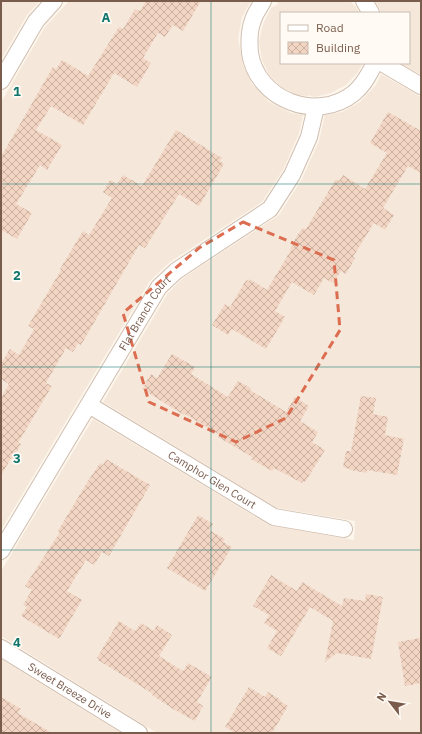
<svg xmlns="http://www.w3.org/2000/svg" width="422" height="734" font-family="'IBM Plex Sans',sans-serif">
<defs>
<pattern id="building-cross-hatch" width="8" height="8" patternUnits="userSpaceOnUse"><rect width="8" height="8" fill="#f3d5c3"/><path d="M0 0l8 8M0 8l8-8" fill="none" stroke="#cab0a1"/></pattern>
</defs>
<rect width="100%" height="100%" fill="#fdf6ec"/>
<g fill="#f5e8da">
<path d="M1,1H40L27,15L1,60Z"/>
<path d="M69,1H251L242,17L238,38L243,65L252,84L269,102L291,113L303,115L299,133L283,170L262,202L170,262L150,281L1,530V102L45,27Z"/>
<path d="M279,1H350L356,7L360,13H281V63H363L358,72L346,85L331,93L315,97L308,95V96L297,95L282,87L269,75L262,60L259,42L263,24L271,8L278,4L277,3Z"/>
<path d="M375,1H421V75L400,63H409V13H382Z"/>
<path d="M381,74L421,97V733H157L1,636V571L93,419L269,525L354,540L355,521L277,508L103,402L168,293L183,278L279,215L302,179L319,141L325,115L342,112L360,102L376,85Z"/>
<path d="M1,659L121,733H1Z"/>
</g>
<g fill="url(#building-cross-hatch)">
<path d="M146,1H201L183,31L173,25L165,37L158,33L143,58L151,63L137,87L114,73L83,125L51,106L36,130L62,145L47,170L40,165L16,204L32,213L17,239L1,230V157L53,67L56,69L62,60L88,76L119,27L123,29L135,9L140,11Z"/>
<path d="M388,112L421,131V173L408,166L383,208L394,215L385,230L374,223L353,257L355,258L346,274L341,271L333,283L324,278L314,295L292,282L275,311L285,317L266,349L232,329L228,335L212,325L225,304L230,307L246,280L249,281L250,279L267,290L291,250L290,249L298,234L303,228L306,229L336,179L339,181L343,175L365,189L387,153L370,143Z"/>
<path d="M176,130L222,158L220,161L224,164L199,206L179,194L145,248L139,245L81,345L78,343L73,352L66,348L46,383L52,386L18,443L21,444L12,459L11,458L1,476V398L9,384L1,379V364L10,349L19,355L34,329L28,326L61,270L60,269L83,231L89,235L112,198L103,192L110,180L117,184L123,175L142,186Z"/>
<path d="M172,354L195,367L191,374L228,397L238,381L251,388L250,390L286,412L295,397L309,406L300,421L318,432L312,442L325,450L305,482L303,481L302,483L274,468L272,471L251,459L252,457L218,437L220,435L185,414L184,415L142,389L151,374L157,378Z"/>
<path d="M361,396L376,398L373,414L388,417L385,435L404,439L397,475L367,470V473L350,470V469L343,467L346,451H351Z"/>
<path d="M106,459L150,485L109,556L102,552L94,565L86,560L67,591L82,600L59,639L21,616L27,607L23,605L32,590L25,586L60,532L58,531L88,481L100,463L103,465Z"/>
<path d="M198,515L213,524L209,530L225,539L223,542L232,547L205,591L167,568Z"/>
<path d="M271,575L297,591L302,582L342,606L344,598L365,601L366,594L383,597L371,659L337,653L325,662L333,621L310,607L281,656L267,648L277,631L264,623L269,615L253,606Z"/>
<path d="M119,621L135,631L141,623L154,631L157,625L172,635L159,656L183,671L188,663L212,677L197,702L203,706L195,721L173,709L152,695L153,694L98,660L99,659L97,658Z"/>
<path d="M421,638V683L405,686L398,642Z"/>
<path d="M249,687L265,697L268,692L281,700L280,701L288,706L272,733H236L225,727Z"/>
<path d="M1,697L21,709L18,713L52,733H1Z"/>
</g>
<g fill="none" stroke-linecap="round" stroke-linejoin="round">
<g stroke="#d1beb0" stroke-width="18">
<g id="minor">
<path d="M263,1C260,7 255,13 253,20C249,30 249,42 250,53C257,100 317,123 354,93C364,85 369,74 375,63"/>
<path d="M364,1L371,13"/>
<path d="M382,63L421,86"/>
<path d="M1,81L36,21L54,1"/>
<path id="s1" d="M89,405L274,517L344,529"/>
<path id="s2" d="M1,551L159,287L176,271L270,209L292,175L309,137L316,107"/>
<path id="s3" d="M1,648L139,733"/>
</g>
</g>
<use href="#minor" stroke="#fff" stroke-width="16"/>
</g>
<path fill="none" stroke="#dc6d51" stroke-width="3" stroke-dasharray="8 5" stroke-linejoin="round" d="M243,222L334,260L340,330L286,418L236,442L149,402L123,313L199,248Z"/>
<path fill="none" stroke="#0f766e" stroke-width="1" stroke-opacity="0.55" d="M211,1V733M1,184H421M1,367H421M1,550H421"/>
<g text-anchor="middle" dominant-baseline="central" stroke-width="3.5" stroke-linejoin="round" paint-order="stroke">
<g font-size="11" fill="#7a5c4d" stroke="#fffaf3">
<text stroke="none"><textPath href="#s2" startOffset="278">Flat Branch Court</textPath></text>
<text stroke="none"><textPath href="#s1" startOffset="144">Camphor Glen Court</textPath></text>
<text stroke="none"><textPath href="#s3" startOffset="81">Sweet Breeze Drive</textPath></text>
</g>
</g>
<g font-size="13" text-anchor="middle" font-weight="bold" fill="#0f766e" stroke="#fffaf3" stroke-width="3.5" stroke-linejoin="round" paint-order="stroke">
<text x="106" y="22">A</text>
<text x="17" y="96">1</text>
<text x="17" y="280">2</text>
<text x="17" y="463">3</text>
<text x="17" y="647">4</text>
</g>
<rect width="422" height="734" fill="none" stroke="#7a5c4d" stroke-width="4"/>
<rect x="280" y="12" width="130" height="52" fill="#fffaf3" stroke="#cabbb1"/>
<rect x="288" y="25" width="20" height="6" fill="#ffffff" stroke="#cabbb1"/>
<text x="316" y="32" font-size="12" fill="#7a5c4d">Road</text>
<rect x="288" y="42" width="20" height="12" fill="url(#building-cross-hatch)" stroke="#cabbb1"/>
<text x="316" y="52" font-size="12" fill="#7a5c4d">Building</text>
<g transform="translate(390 702) rotate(301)" stroke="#fffaf3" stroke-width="3" paint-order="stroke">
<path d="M0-3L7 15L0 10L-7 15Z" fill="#7a5c4d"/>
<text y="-6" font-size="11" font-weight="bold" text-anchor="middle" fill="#7a5c4d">N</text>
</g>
</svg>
